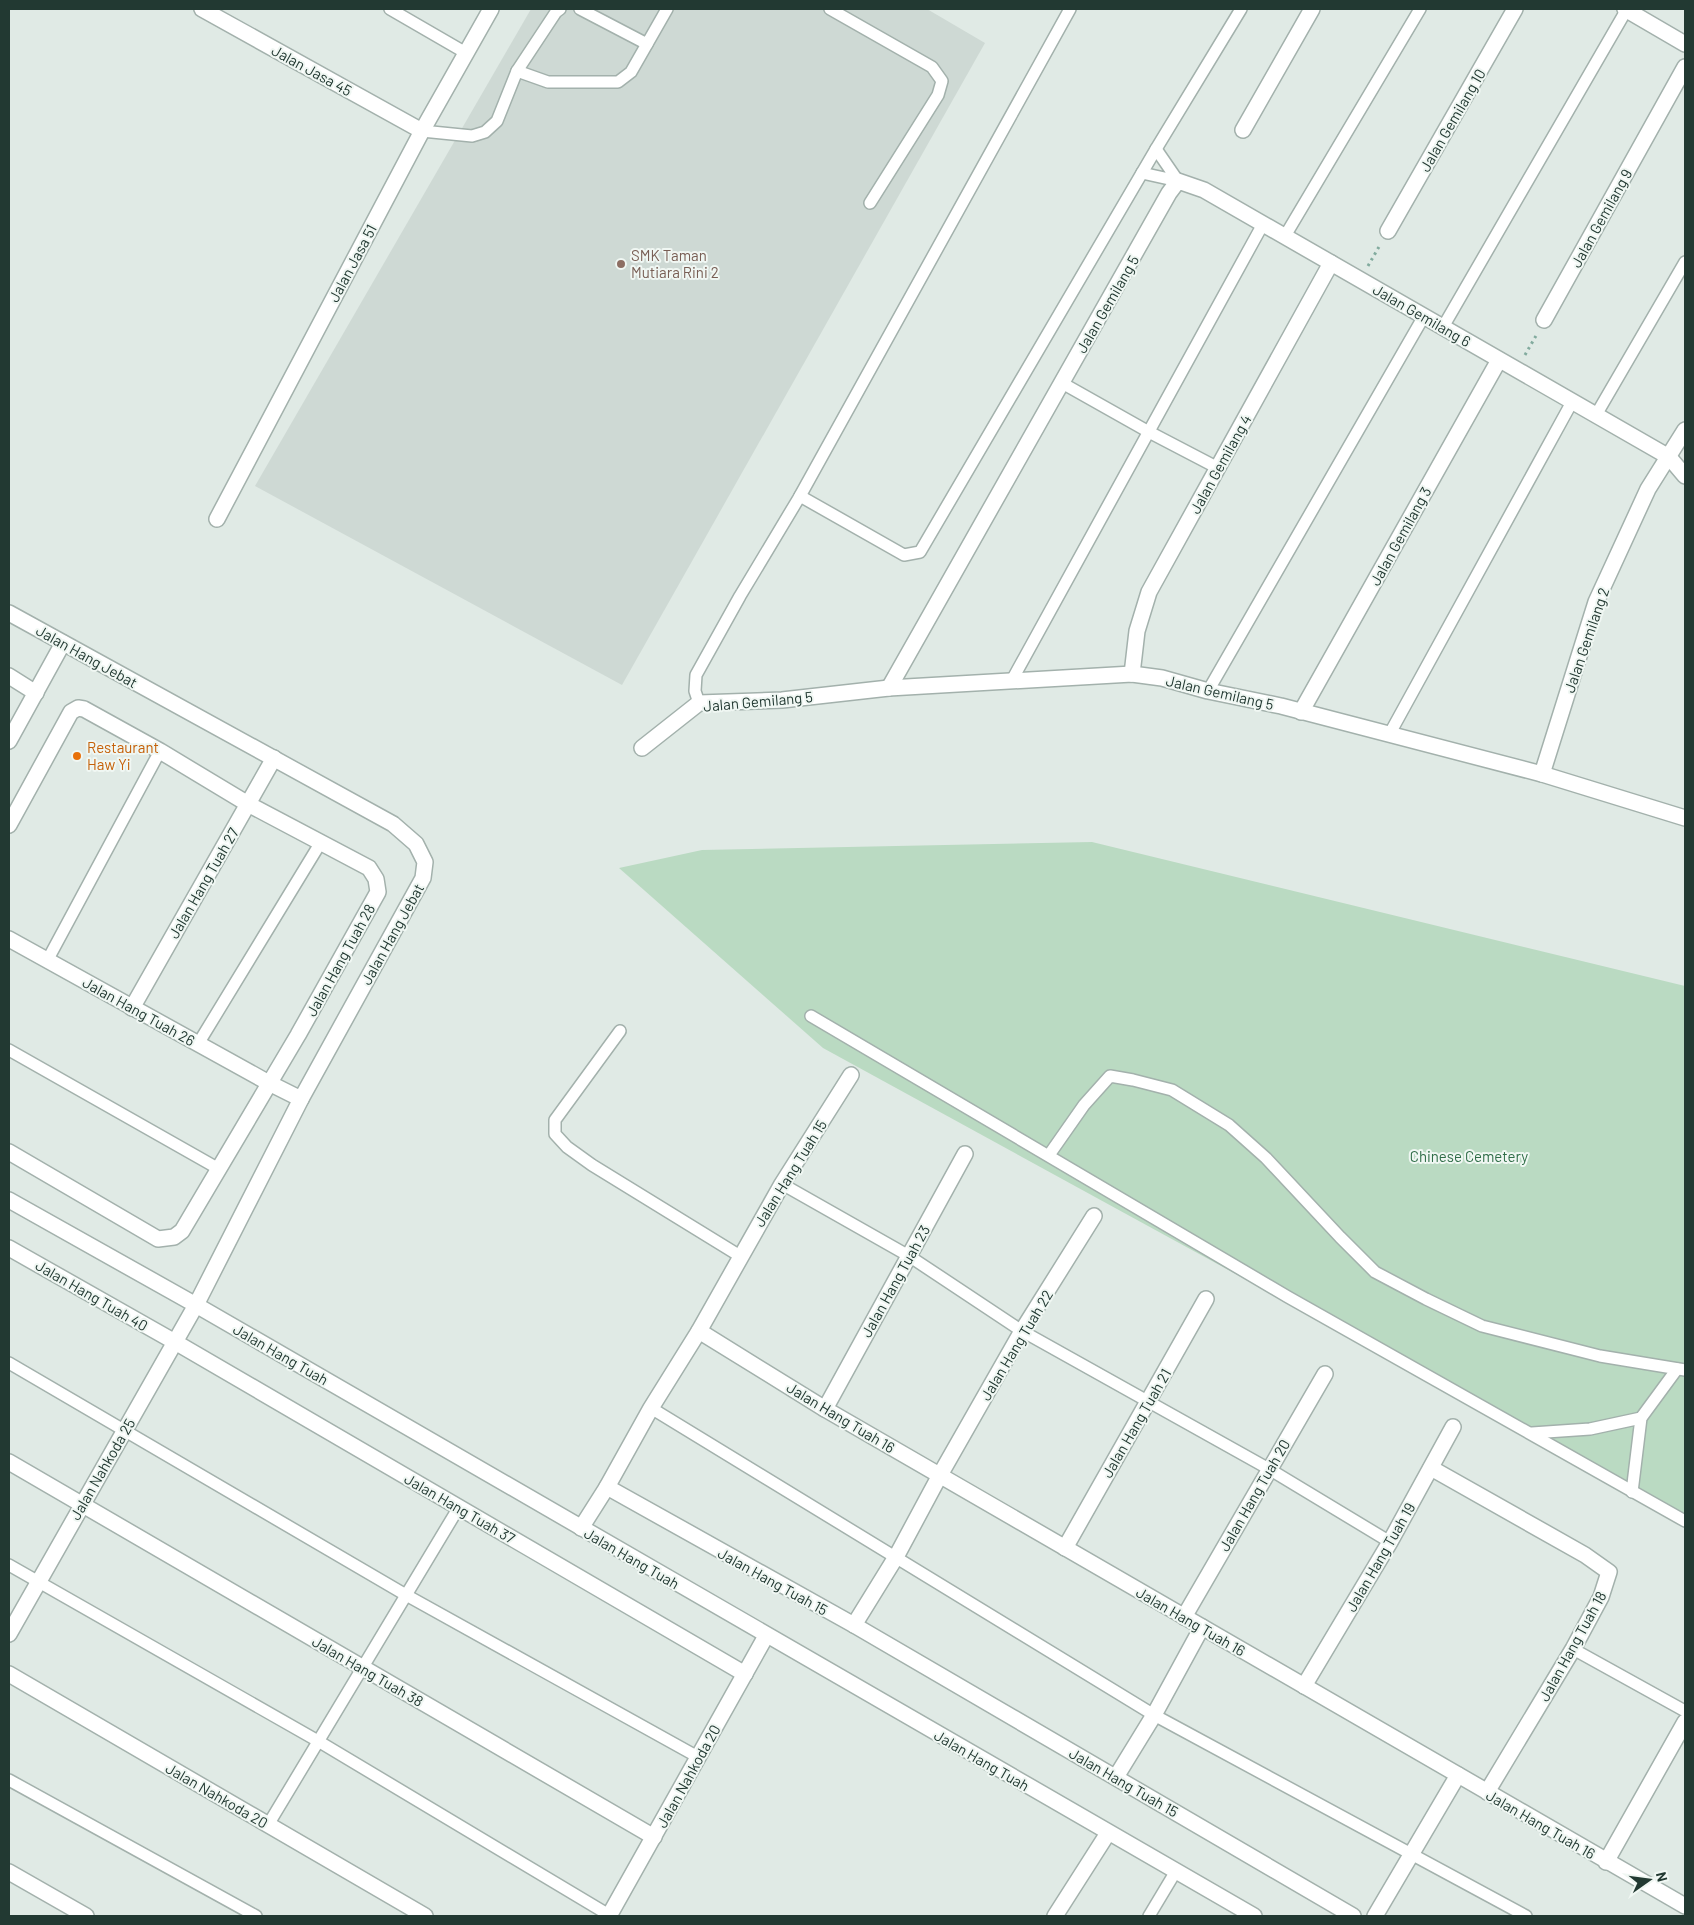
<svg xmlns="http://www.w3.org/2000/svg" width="1694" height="1925" font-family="Barlow,sans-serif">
<rect width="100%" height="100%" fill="#e0eae5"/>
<path fill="#ced9d4" d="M531,9H927L985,43L622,685L255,486Z"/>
<path fill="#badac2" d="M1092,842L1685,986V1520L823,1048L619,868L702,850Z"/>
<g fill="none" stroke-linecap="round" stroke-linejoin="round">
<g stroke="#a3b1ac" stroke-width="14">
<g id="service">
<path d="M390,9L466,53"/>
<path d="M580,9L647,44L667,9"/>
<path d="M830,9L932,67L942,81L938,95L870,203"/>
<path d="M517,71L548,82H618L631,72L647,44"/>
<path d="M422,131L472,136L485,132L497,121L517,71L556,12L560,9"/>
<path d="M1142,173L1178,181L1156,149"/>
<path d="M1285,236L1420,9"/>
<path d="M1443,327L1627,9"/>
<path d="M1062,383L1149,432L1218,468"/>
<path d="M1596,415L1685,262"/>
<path d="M800,496L904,555L920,552L1156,149L1241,9"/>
<path d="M1011,682L1263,224"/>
<path d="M1208,691L1424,316"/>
<path d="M699,703L695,691L696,675L740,596L800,496L1070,9"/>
<path d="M1389,735L1572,402"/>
<path d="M47,961L160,751"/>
<path d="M811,1016L1288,1297L1685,1521"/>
<path d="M620,1031L555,1120V1134L567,1147L592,1165L740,1256"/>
<path d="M198,1044L321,842"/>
<path d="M9,1050L219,1169"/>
<path d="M1049,1155L1084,1105L1110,1076L1133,1080L1172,1090L1229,1125L1266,1158L1340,1237L1375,1272L1426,1299L1482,1326L1600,1356L1685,1370"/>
<path d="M782,1184L909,1256L1022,1331L1269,1469L1390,1542"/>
<path d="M9,1363L406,1595L698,1757"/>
<path d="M651,1408L1154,1715L1526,1916"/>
<path d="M1532,1433L1590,1429L1641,1418"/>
<path d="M1632,1492L1641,1418L1677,1369"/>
<path d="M9,1565L318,1741L609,1915"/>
<path d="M1573,1649L1685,1711"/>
<path d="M9,1780L256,1916"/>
<path d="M268,1825L459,1507"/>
<path d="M1149,1916L1176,1871"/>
</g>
</g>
<g stroke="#a3b1ac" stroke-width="18">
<g id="minor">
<path d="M202,9L422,131"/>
<path d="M1625,9L1685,44"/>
<path d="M1243,130L1312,9"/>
<path d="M1388,231L1515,9"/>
<path d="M1544,320L1685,67"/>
<path d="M217,519L422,131L491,9"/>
<path d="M1132,674L1137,631L1149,592L1331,263"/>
<path d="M9,676L36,693"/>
<path d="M889,688L1169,193L1178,181L1204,190L1669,457L1685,476"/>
<path d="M1301,712L1499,360"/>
<path d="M9,741L63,643"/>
<path d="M642,748L699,703L782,700L889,688L1132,674L1162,678L1208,691L1281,706L1542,774L1685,818"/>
<path d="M1542,774L1596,602L1648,489L1685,430"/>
<path d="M9,825L71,712L78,708L84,709L160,751L248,804L369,868L376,879L378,892L298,1035L182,1231L174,1237L158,1239L9,1152"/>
<path d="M9,939L269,1083L301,1099"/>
<path d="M132,1008L274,758"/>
<path d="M9,1200L196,1305L9,1634"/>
<path d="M9,1248L175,1342L745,1674"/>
<path d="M699,1331L825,1409L1685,1906"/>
<path d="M825,1409L965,1154"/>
<path d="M9,1462L654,1837"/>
<path d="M1431,1468L1585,1555L1609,1572L1601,1597L1573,1649L1487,1792"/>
<path d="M607,1487L854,1625L1353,1916"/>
<path d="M581,1528L607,1487L651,1408L699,1331L782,1184L851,1075"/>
<path d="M1065,1548L1206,1299"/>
<path d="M1184,1617L1325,1374"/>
<path d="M854,1625L896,1557L940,1475L1022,1331L1094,1216"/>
<path d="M9,1674L425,1916"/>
<path d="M1304,1686L1390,1542L1453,1427"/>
<path d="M1116,1777L1154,1715L1202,1627"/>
<path d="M1606,1862L1685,1722"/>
<path d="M9,1872L86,1916"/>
<path d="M609,1916L766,1636"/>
<path d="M1055,1916L1108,1833"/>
<path d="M1375,1916L1458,1775"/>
</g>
</g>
<g stroke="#a3b1ac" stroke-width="18">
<path id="tertiary" d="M9,613L393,824L416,844L425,862L423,878L301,1099L196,1305L1254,1916"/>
</g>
<g stroke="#82ab9e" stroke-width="3" stroke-dasharray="2.5 4" stroke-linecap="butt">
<path d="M1368,266L1380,245"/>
<path d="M1525,355L1537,334"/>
</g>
<use href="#service" stroke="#fff" stroke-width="11"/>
<use href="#minor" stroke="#fff" stroke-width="15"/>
<use href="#tertiary" stroke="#fff" stroke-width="15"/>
</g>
<circle fill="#8d6e63" stroke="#f0f7f3" stroke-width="2" cx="621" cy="264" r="5"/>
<circle fill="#e8710a" stroke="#f0f7f3" stroke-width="2" cx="77" cy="756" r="5"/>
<g text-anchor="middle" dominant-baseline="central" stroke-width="4" stroke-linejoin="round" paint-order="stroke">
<g font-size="15" fill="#223932" stroke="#f0f7f3">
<text transform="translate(312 70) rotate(29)">Jalan Jasa 45</text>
<text transform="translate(1452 120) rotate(-60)">Jalan Gemilang 10</text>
<text transform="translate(1601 218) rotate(-61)">Jalan Gemilang 9</text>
<text transform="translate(352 263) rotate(-62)">Jalan Jasa 51</text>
<text transform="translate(1107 304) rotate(-60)">Jalan Gemilang 5</text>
<text transform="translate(1422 315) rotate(30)">Jalan Gemilang 6</text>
<text transform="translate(1220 464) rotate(-61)">Jalan Gemilang 4</text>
<text transform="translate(1400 536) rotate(-61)">Jalan Gemilang 3</text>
<text transform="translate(1586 640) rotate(-71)">Jalan Gemilang 2</text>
<text transform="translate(87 656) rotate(29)">Jalan Hang Jebat</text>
<text transform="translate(1220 692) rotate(13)">Jalan Gemilang 5</text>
<text transform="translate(758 701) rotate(-5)">Jalan Gemilang 5</text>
<text transform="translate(203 883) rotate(-60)">Jalan Hang Tuah 27</text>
<text transform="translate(392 934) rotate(-61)">Jalan Hang Jebat</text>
<text transform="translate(340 960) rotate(-61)">Jalan Hang Tuah 28</text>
<text transform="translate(139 1011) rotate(29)">Jalan Hang Tuah 26</text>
<text transform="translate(790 1173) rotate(-58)">Jalan Hang Tuah 15</text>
<text transform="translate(895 1281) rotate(-61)">Jalan Hang Tuah 23</text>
<text transform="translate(92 1295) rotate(30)">Jalan Hang Tuah 40</text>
<text transform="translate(1016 1345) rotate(-59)">Jalan Hang Tuah 22</text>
<text transform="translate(281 1354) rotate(30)">Jalan Hang Tuah</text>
<text transform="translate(841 1417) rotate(31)">Jalan Hang Tuah 16</text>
<text transform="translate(1136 1423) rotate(-60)">Jalan Hang Tuah 21</text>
<text transform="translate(102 1469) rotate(-60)">Jalan Nahkoda 25</text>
<text transform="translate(1254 1495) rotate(-60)">Jalan Hang Tuah 20</text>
<text transform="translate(460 1508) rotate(30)">Jalan Hang Tuah 37</text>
<text transform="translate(1380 1557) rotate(-60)">Jalan Hang Tuah 19</text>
<text transform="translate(632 1558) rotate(30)">Jalan Hang Tuah</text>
<text transform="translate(773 1581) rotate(29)">Jalan Hang Tuah 15</text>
<text transform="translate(1191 1621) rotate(30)">Jalan Hang Tuah 16</text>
<text transform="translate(1572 1646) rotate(-61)">Jalan Hang Tuah 18</text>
<text transform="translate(368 1671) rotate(30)">Jalan Hang Tuah 38</text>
<text transform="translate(982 1760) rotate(30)">Jalan Hang Tuah</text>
<text transform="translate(688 1776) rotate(-61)">Jalan Nahkoda 20</text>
<text transform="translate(1124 1782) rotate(30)">Jalan Hang Tuah 15</text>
<text transform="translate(217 1795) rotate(30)">Jalan Nahkoda 20</text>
<text transform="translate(1541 1824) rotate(30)">Jalan Hang Tuah 16</text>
</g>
<g font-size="15" fill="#785e54" stroke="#f0f7f3" text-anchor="start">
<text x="631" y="255">SMK Taman<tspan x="631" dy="17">Mutiara Rini 2</tspan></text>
</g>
<g font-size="15" fill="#c56008" stroke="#f0f7f3" text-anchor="start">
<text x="87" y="747">Restaurant<tspan x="87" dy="17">Haw Yi</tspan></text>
</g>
<g font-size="15" fill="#2f6d47" stroke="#f0f7f3">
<text x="1469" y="1156">Chinese Cemetery</text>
</g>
</g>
<rect width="1694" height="1925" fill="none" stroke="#223932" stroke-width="20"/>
<g transform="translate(1649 1880) rotate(76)" stroke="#f0f7f3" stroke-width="4" paint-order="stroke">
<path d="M0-4L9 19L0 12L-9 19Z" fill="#223932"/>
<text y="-8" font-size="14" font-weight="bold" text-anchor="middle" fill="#223932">N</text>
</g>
</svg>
